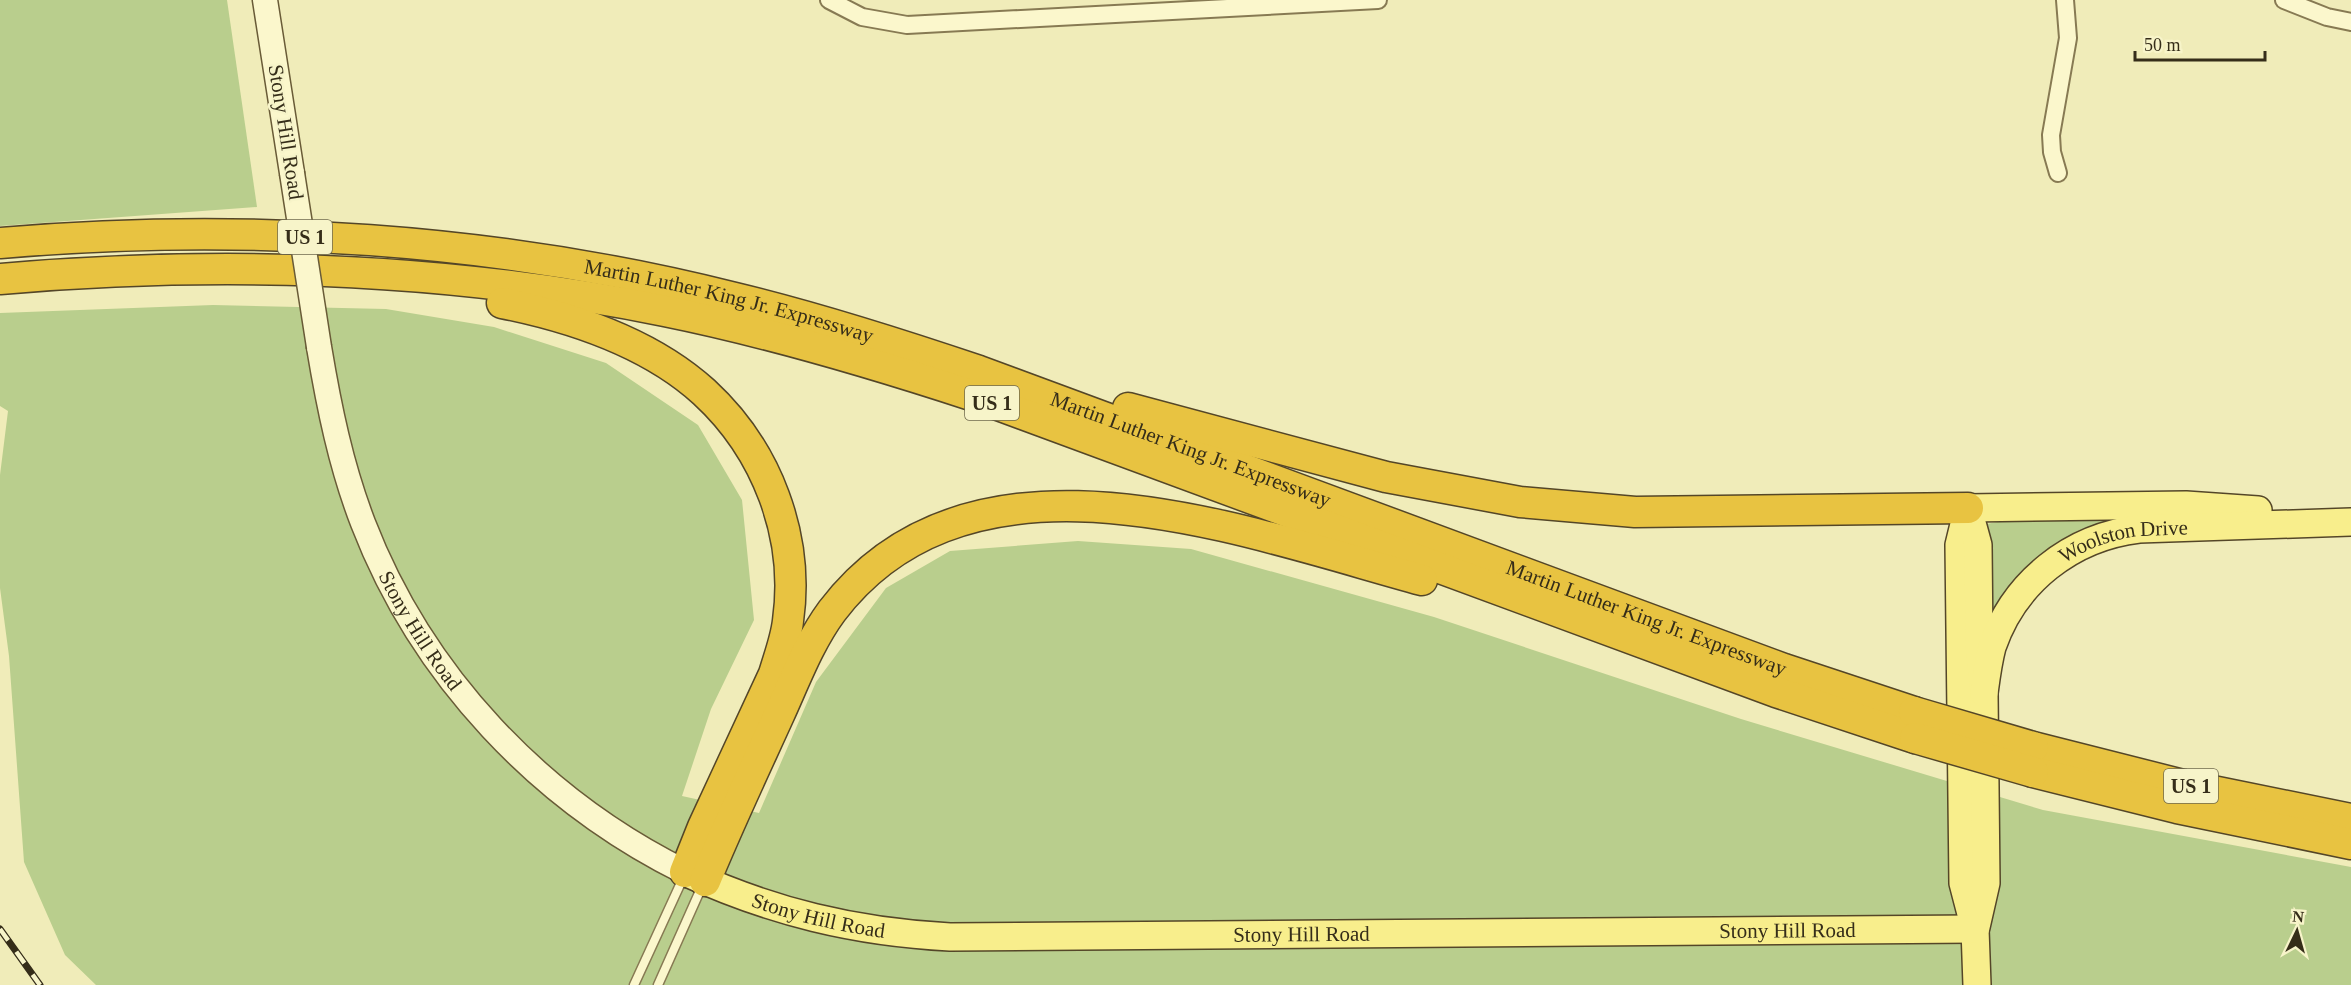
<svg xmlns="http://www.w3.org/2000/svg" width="2351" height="985" font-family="'Times New Roman',serif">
<rect width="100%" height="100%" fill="#f0ecb9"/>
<g fill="#b9ce8d">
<path d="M0,0H227L257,207L0,226Z"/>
<path d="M213,305L386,309L494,327L606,363L698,425L742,500L754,620L711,709L682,796L759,813L816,682L886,588L950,551L1078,541L1191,549L1434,617L1741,719L2043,810L2351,867V985H96L65,955L24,862L9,656L0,588V475L8,411L0,406V313Z"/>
<path d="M2115,519L2114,525L1999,613L1988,610L1986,524L2003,521Z"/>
</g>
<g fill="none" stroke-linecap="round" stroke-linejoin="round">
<g stroke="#877a53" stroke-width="11">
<g id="lane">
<path d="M634,985L684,876"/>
<path d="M658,985L703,884"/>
</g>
</g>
<g stroke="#877a53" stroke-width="20">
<g id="street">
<path d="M829,0L862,17L907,25L1378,0"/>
<path d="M2284,0L2327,17L2351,22"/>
<path d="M2058,173L2052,152L2051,135L2068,38L2065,0"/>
</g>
</g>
<g stroke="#695b37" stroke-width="27">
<g id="secondary">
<path d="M265,0L292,173"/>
<path id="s1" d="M319,347C329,407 341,466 363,523C422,676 540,800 685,872"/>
</g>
</g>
<g stroke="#544628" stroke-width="30">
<g id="primary">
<path d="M1968,508L1959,545L1963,883L1975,929L1977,985"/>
<path d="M1968,508L2186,505L2258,510"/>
<path d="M1969,512L1978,545L1979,646L1984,693L1986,883L1976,927"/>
<path id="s2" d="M1984,693C1986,678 1988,662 1992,647C2014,582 2071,537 2139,529L2351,522"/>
<path id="s3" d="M685,872C772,912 855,932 950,937L1975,929"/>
</g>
</g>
<g stroke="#544628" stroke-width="33">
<g id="highway">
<path id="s4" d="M0,243C245,222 497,238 735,298C818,318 899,344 979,371L1784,669L1914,712"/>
<path d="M0,279C222,260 446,267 665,311C769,332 870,362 971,395L1776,692L1915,738"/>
<path d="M502,303C572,317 650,343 704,392C767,450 800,536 788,621C786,639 779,657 774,674L703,827L685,872"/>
<path d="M1128,408L1386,477L1520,502L1635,512L1968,508"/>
<path d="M2033,747L2183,785L2351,819"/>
<path d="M2033,772L2177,808L2351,844"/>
<path d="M705,881C728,825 754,770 779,715C795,680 809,642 832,611C972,427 1241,531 1422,580"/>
</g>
</g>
<use href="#lane" stroke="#fbf7cc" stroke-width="8"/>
<use href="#street" stroke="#fbf7cc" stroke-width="16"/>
<use href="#secondary" stroke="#fbf7cc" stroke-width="24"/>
<use href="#primary" stroke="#f8ee8c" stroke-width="27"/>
<use href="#highway" stroke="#e8c341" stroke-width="30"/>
<g stroke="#352d19" stroke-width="7">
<path id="rail" d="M0,929L40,985"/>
</g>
<use href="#rail" stroke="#f7f4c9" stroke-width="4.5" stroke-dasharray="14" stroke-linecap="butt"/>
<g stroke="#695b37" stroke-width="27" stroke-linecap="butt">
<path id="secondary-bridge" d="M292,173L319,347"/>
</g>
<g stroke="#544628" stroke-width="33" stroke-linecap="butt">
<g id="highway-bridge">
<path d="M1914,712L2033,747"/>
<path d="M1915,738L2033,772"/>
</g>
</g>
<use href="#secondary-bridge" stroke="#fbf7cc" stroke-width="24"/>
<use href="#highway-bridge" stroke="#e8c341" stroke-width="30"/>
</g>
<g text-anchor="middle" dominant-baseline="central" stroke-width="5" stroke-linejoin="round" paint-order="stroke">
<g fill="#f7f4c9" stroke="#6f694e" stroke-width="1.5">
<rect x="278" y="220" width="54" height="34" rx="4.5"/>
<rect x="965" y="386" width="54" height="34" rx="4.5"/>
<rect x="2164" y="769" width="54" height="34" rx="4.5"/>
</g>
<g font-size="20" font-weight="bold" fill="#352d19">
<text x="305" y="237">US 1</text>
<text x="992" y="403">US 1</text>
<text x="2191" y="786">US 1</text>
</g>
<g font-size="21" fill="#352d19" stroke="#f7f4c9">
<text transform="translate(286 132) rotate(81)">Stony Hill Road</text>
<text stroke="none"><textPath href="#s4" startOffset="735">Martin Luther King Jr. Expressway</textPath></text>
<text stroke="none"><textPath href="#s4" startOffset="1221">Martin Luther King Jr. Expressway</textPath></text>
<text stroke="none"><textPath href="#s2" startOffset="228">Woolston Drive</textPath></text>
<text stroke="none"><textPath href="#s4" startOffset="1707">Martin Luther King Jr. Expressway</textPath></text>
<text stroke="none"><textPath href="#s1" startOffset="304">Stony Hill Road</textPath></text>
<text stroke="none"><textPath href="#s3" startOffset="141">Stony Hill Road</textPath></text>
<text stroke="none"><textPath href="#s3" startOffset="1112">Stony Hill Road</textPath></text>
<text stroke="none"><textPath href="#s3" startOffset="626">Stony Hill Road</textPath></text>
</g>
</g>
<g transform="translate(2297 931) rotate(5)" stroke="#f7f4c9" stroke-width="4.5" paint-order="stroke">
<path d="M0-4.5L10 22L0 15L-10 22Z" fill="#352d19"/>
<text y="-9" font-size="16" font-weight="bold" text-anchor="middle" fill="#352d19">N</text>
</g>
<path d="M2135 51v9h130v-9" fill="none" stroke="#352d19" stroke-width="3"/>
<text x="2144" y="51" font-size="18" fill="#352d19" stroke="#f7f4c9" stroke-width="4.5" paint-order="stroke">50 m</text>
</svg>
